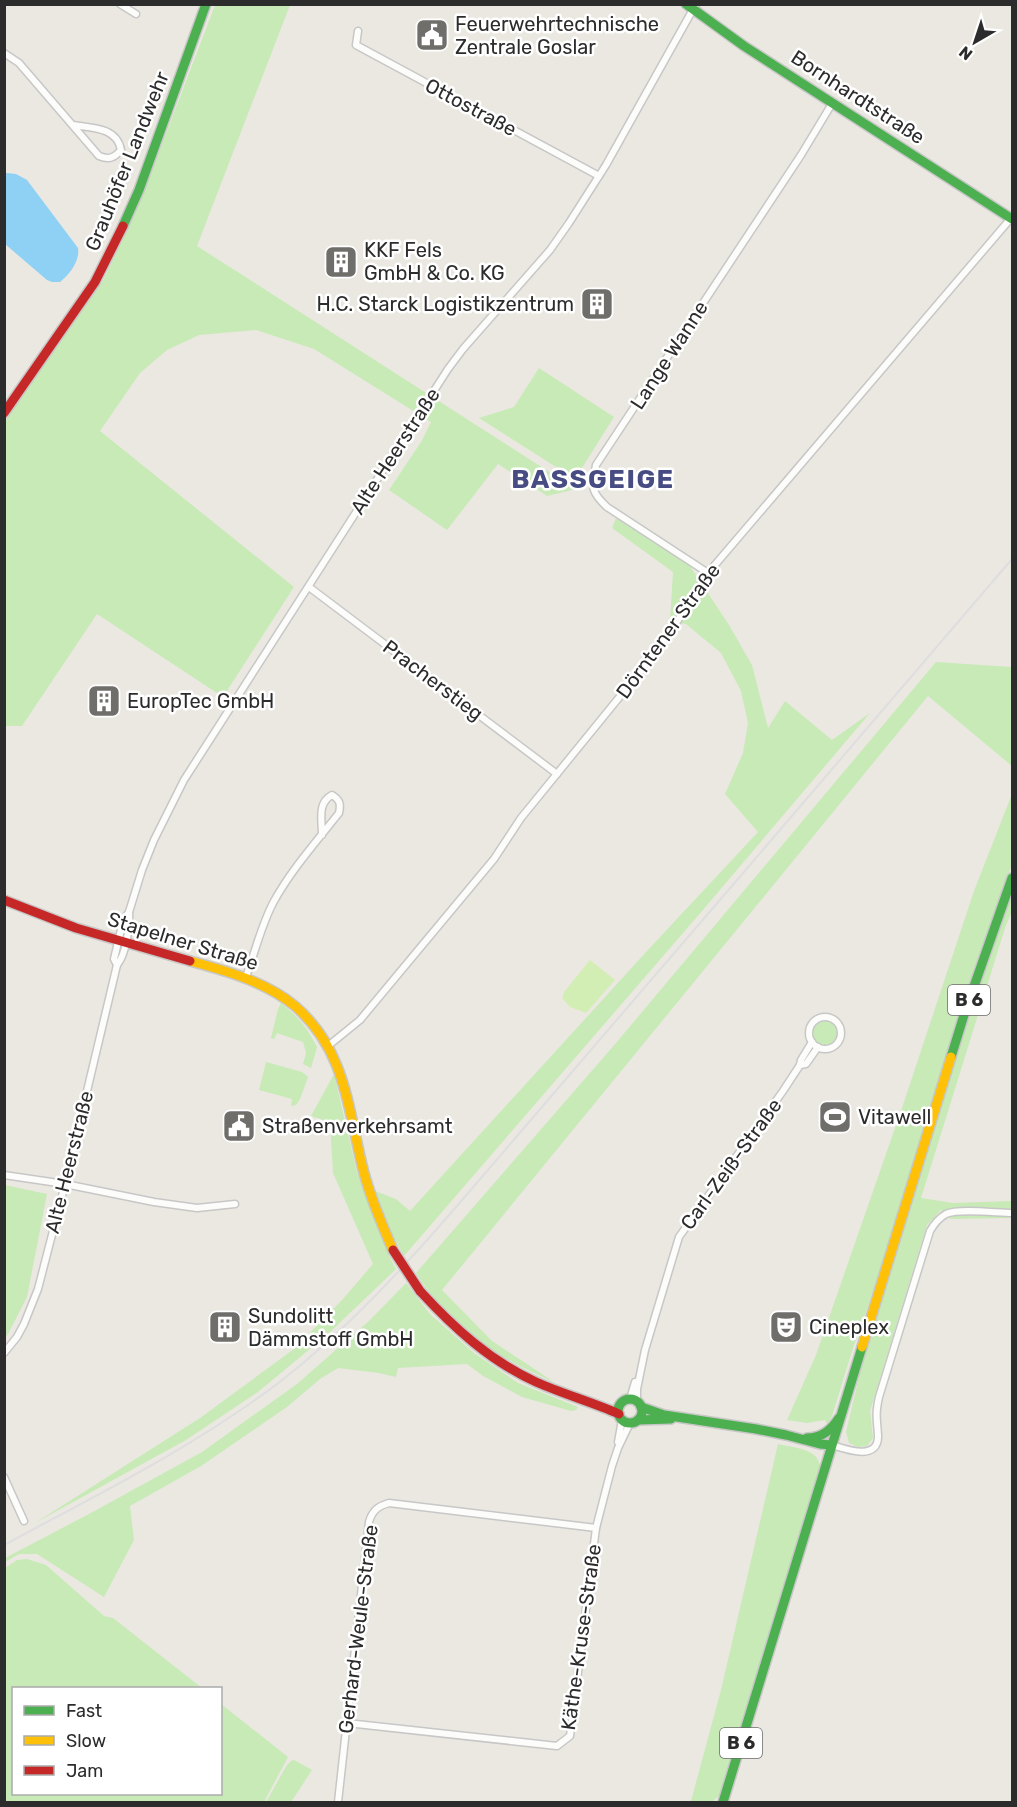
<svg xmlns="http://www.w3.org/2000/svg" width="1017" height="1807" font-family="Rubik,sans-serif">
<rect width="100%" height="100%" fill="#ebe8e1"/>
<g fill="#c7eab7">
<path d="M215,5H290L197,246L576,489L547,496L498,464L447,530L389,490L421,442L431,422L314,349L256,330L199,335L167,350L140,373L100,431L294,587L223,697L97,614L22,726H5V421L104,279L145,189Z"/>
<path d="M539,368L614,417L575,479L479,418L514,407Z"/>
<path d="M616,518L690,566L729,625L752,665L768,728L785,701L832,740L870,713L702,911L404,1256L384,1219L375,1191L396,1199L410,1211L647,951L758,832L725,794L743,753L748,723L741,691L721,653L686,624L670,622L673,572L612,528Z"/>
<path d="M936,662L1012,667V766L928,696L442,1290L492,1341L554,1382C497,1358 450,1327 416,1273L616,1043Z"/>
<path d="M1012,794V865L975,965L903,1200L861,1327L853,1348L832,1416L827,1424L825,1420L807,1423L787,1420L816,1355L902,1108L974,891Z"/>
<path d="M1012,889V911L1005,928L921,1198L953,1203L1012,1201V1218L951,1219L941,1210L927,1225L870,1411L873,1438L867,1446L858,1447L849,1443L846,1432L860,1373L941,1105L1005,908Z"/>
<path d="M281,1003C298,1017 307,1027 317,1047L311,1068L303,1064L306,1053L303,1042L277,1033L274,1039L271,1038L278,1009Z"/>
<circle cx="825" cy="1033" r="12"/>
<path d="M266,1062L302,1072L308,1077L300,1099L296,1105L291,1106L292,1099L259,1090Z"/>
<path d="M334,1074L357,1172L391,1260L396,1269L329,1333L258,1392L186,1440L35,1523L200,1418L294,1349L343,1299L373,1264L333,1173L330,1122L311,1116Z"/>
<path d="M5,1185L47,1194L27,1297L8,1334L5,1338Z"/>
<path d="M406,1283L430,1314L474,1353L518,1383L578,1407L576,1410L571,1411L522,1397L483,1376L467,1364L398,1368L396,1377L379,1373L338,1368L320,1379L287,1407L201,1466L130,1506L134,1540L104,1597L37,1554H19L5,1562V1558L89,1514L202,1452L297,1384L370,1320Z"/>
<path d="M778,1444C793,1448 818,1448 820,1466L720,1795L713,1801H691L721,1690Z"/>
<path d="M27,1559L46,1565L104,1616L113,1618L202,1688H14V1794H220L221,1704L288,1757L264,1802H5V1568L17,1560Z"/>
<path d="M294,1760L312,1770L291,1802H266L287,1765L291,1761Z"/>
</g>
<path fill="#d3eeb4" d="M590,960L615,980L586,1013L570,1007L562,998L564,992Z"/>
<path fill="#8ed1f4" d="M7,173L16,174L27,180L78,248C80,261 70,274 60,282H52L47,280L5,244L4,175Z"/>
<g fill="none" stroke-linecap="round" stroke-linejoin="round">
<g stroke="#c8c7c7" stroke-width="9">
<g id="street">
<path d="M120,4L136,14"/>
<path d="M358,31L356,45L599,176"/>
<path d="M4,53L19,63L99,156C109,160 114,158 121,150C117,127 92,128 73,125"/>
<path d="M708,573L607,507C590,491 592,488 596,465L801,155L833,102"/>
<path d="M309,587L557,774"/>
<path d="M117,965L114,959L123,921L129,912L142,870L154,840L184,780L448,369L463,349L550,250L569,223L606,165L696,4"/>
<path d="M246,977C255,952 261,926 273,903C291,870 316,842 339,813C341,804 340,800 332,795C317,803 322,820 322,835"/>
<circle cx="825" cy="1033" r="16"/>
<path d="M328,1046L360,1020L494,859L521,818L648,662L673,628L708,573L1012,217"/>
<path d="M800,1065L806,1064L818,1047"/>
<path d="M4,1175L65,1184L154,1202L197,1208L235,1204"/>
<path d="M4,1353L17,1337L24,1324L38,1289L62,1196L117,965C126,955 130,926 129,912"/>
<path d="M630,1399L635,1382"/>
<path d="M637,1402V1389L645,1350L679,1237L783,1091L800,1065L801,1060L812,1042"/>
<path d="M618,1442L622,1420"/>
<path d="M832,1445C845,1449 879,1462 878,1435C877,1419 875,1415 879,1397L930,1231C934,1224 939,1218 946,1214C959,1208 997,1213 1012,1213"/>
<path d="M4,1477L24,1521"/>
<path d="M347,1723L557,1746L570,1736L596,1528L612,1466L618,1448L630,1423"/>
<path d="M338,1802L369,1522C372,1511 378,1506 389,1503L596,1528"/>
</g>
</g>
<g stroke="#c8c7c7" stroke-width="12">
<g id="fast">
<path d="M686,4L744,46L1012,219"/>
<path d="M123,226L139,190L206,4"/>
<path d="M951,1057L964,1015L1012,878"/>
<circle cx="630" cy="1411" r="12"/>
<path d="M641,1407L664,1415L756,1429L786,1435L820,1444L831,1445"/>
<path d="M638,1420L671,1419"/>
<path d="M807,1438C822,1438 831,1430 839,1418"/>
<path d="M723,1802L862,1347"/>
</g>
</g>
<g stroke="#c8c7c7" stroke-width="12">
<g id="slow">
<path d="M190,961C227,971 266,982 295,1006C347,1051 348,1112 364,1173C371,1199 382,1225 393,1250"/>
<path d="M862,1347L951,1057"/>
</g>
</g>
<g stroke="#c8c7c7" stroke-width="12">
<g id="jam">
<path d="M4,413L95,282L123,226"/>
<path d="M4,900L76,928L190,961"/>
<path d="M420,1291C454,1328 490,1361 536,1382C563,1394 592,1402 619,1414"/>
</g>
</g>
<use href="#street" stroke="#fcfcfa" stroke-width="6"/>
<use href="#fast" stroke="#4caf50" stroke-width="9"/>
<use href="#slow" stroke="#ffc107" stroke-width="9"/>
<use href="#jam" stroke="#c62828" stroke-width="9"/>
<path stroke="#dedee0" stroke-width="2" d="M4,1545C99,1494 196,1446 281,1381C349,1328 407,1264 463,1199C503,1152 544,1105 584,1058C727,892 870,725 1012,559"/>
<g stroke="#c8c7c7" stroke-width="12" stroke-linecap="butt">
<path id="jam-bridge" d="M393,1250L420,1291"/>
</g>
<use href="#jam-bridge" stroke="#c62828" stroke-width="9"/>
</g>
<defs>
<g id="civic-square" transform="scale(1.725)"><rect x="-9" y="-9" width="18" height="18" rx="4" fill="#6f6e6b" stroke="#fff"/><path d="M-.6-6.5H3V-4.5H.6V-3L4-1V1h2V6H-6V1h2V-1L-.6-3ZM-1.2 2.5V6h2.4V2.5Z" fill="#fff"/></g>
<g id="building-square" transform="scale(1.725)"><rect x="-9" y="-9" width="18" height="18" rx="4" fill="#6f6e6b" stroke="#fff"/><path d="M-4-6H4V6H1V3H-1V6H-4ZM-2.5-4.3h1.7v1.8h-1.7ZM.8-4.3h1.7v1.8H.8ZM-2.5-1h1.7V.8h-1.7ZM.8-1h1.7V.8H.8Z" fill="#fff"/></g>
<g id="stadium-square" transform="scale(1.725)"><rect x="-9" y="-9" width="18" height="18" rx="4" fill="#6f6e6b" stroke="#fff"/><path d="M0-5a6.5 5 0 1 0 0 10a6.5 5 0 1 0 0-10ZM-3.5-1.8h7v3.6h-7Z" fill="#fff"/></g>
<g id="theatre-square" transform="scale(1.725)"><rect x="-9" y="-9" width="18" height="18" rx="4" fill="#6f6e6b" stroke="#fff"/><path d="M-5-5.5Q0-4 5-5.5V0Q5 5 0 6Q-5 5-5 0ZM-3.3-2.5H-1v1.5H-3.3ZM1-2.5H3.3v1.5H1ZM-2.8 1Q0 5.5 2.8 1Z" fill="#fff"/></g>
</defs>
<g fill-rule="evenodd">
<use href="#civic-square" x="432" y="35"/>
<use href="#building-square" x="341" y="262"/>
<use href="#building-square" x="597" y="304"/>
<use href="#building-square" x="104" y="701"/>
<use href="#stadium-square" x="835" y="1117"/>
<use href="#civic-square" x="239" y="1126"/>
<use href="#building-square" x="225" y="1327"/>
<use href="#theatre-square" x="786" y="1327"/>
</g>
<g text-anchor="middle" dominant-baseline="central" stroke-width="5" stroke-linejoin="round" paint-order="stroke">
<g fill="#fff" stroke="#6b6b6b" stroke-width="1.5">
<rect x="948" y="985" width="42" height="30" rx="4.5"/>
<rect x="720" y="1728" width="42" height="30" rx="4.5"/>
</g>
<g font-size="18" font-weight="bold" fill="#2c2c2c">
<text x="969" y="1000">B 6</text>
<text x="741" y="1743">B 6</text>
</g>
<g font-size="20" fill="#2c2c2c" stroke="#fff" text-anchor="start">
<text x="455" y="24">Feuerwehrtechnische<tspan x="455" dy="23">Zentrale Goslar</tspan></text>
<text x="364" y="250">KKF Fels<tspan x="364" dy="23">GmbH &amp; Co. KG</tspan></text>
<text x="574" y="304" text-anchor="end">H.C. Starck Logistikzentrum</text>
<text x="127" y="701">EuropTec GmbH</text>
<text x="858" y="1117">Vitawell</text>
<text x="262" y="1126">Straßenverkehrsamt</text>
<text x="248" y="1316">Sundolitt<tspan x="248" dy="23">Dämmstoff GmbH</tspan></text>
<text x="809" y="1327">Cineplex</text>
</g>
<g font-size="20" fill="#2c2c2c" stroke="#fff">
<text transform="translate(858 97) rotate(33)">Bornhardtstraße</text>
<text transform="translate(471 107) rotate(28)">Ottostraße</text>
<text transform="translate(127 161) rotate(-68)">Grauhöfer Landwehr</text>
<text transform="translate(669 355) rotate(-57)">Lange Wanne</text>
<text transform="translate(395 451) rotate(-57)">Alte Heerstraße</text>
<text transform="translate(668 631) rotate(-54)">Dörntener Straße</text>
<text transform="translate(433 680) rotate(37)">Pracherstieg</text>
<text transform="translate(183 941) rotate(17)">Stapelner Straße</text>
<text transform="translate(69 1162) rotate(-76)">Alte Heerstraße</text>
<text transform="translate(731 1164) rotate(-54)">Carl-Zeiß-Straße</text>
<text transform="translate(358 1629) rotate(-83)">Gerhard-Weule-Straße</text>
<text transform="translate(581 1637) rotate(-82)">Käthe-Kruse-Straße</text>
</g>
<g font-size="26" font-weight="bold" letter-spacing="1.5" fill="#474c83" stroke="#fff">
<text x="593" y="479">BASSGEIGE</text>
</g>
</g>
<rect width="1017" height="1807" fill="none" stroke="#2c2c2c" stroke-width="12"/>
<rect x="12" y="1687" width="210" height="108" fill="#ffffff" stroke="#ababab" stroke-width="1.5"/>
<rect x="24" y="1706" width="30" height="9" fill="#4caf50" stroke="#ababab" stroke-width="1.5"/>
<text x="66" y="1717" font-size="18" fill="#2c2c2c">Fast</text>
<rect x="24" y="1736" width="30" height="9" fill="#ffc107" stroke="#ababab" stroke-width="1.5"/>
<text x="66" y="1747" font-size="18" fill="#2c2c2c">Slow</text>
<rect x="24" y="1766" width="30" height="9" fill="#c62828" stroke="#ababab" stroke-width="1.5"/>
<text x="66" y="1777" font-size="18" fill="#2c2c2c">Jam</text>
<g transform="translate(975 42) rotate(219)" stroke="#ffffff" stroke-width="4.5" paint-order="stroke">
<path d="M0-4.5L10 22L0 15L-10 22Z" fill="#2c2c2c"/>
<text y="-9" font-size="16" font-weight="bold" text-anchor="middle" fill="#2c2c2c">N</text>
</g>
</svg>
